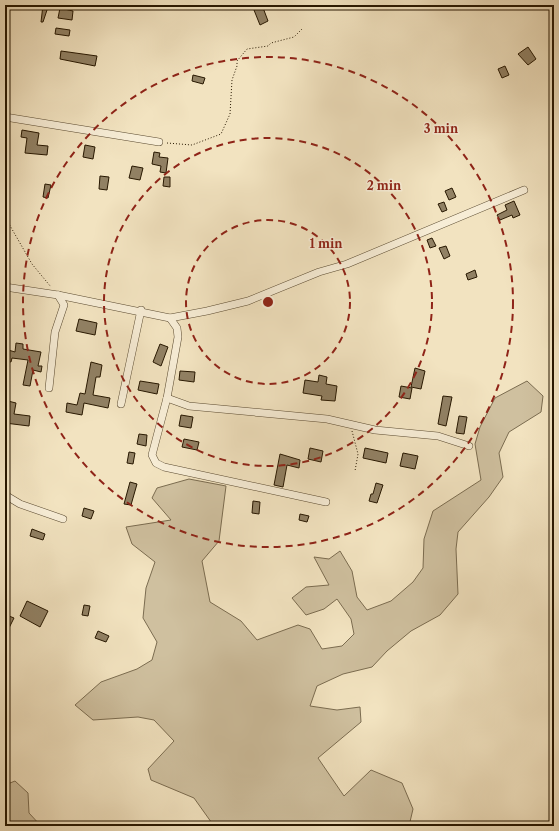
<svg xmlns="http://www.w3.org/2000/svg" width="559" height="831" font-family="'Libre Caslon Text',serif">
<rect width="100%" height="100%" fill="#f2e3c0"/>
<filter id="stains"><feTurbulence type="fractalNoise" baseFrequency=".005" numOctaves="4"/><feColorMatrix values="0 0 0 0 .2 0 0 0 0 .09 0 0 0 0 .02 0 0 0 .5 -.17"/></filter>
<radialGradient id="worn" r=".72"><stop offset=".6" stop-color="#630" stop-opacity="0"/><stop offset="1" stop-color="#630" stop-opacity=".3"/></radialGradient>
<g fill="#cfc09f" stroke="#7b6c50">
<path d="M527,381L543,396L541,412L509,432L499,453L503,477L489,497L458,532L456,549L458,594L440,615L411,631L387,651L372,667L343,674L317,686L310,706L337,710L360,707L361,722L318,758L344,796L371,770L402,783L413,809L409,826H214L194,798L151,780L148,769L174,741L154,720L138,717L93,720L75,705L101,682L137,669L152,660L157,642L143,618L146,588L155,562L132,544L126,527L171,520L152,498L157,488L189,479L226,486L219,541L202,561L210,602L241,621L257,640L298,625L310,629L322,649L342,646L354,634L351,619L337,599L324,609L306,615L292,598L306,587L329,585L314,557L329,559L340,551L352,571L357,597L367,610L391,601L413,582L423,568L424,539L433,511L481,480L475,444L480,427L495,398Z"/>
<path d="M15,781L28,793L29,813L41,826H5V785Z"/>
</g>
<g fill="#918164" stroke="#271700">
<path d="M43,5L48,7L43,22H41Z"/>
<path d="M252,5H262L268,21L260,25Z"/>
<path d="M60,8L73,11L72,20L58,18Z"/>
<path d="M56,28L70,30L69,36L55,34Z"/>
<path d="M528,47L536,59L528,65L518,54Z"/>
<path d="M61,51L97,56L95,66L60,59Z"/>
<path d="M505,66L509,75L502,78L498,69Z"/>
<path d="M193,75L205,78L203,84L192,81Z"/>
<path d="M22,130L39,133L37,145L48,146L47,155L25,153L27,138L21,137Z"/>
<path d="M85,145L95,147L93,159L83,157Z"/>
<path d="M154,152L160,153L159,157L168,158L166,173L160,172L161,166L152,164Z"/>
<path d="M132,166L143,168L140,180L129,178Z"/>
<path d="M100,176L109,177L107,190L99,189Z"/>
<path d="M164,177H170V187L163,186Z"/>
<path d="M45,184L51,185L48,198L43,197Z"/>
<path d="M452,188L456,197L449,200L445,191Z"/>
<path d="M514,201L520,215L513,218L512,215L500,220L497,215L507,210L505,205Z"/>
<path d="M444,202L447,210L442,212L438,204Z"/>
<path d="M432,238L436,246L430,248L427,240Z"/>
<path d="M446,246L450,256L444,259L439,248Z"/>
<path d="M475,270L477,277L468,280L466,274Z"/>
<path d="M79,319L97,323L95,335L76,331Z"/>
<path d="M16,343L23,344V349L41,352L38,366H42L41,372L33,370L30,386L23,385L28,360L12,358L11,362L5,361V349L15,352Z"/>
<path d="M160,344L168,347L161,366L153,362Z"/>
<path d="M91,362L102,365L100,377H96L93,395L110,398L108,408L84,403L82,415L66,412L67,403L77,405L80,393L85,394Z"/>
<path d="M415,368L425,371L421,389L411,387Z"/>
<path d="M180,371L195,372L194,382L179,380Z"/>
<path d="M319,375L327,377L326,384L337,386L335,401L321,400L322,396L303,393L305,380L318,382Z"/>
<path d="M140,381L159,384L157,394L138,390Z"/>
<path d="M401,386L412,388L410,399L399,397Z"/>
<path d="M443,396L452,397L446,426L438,424Z"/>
<path d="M8,401L16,403L14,414L30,416L29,426L5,423V410Z"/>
<path d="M181,415L193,417L191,428L179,426Z"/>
<path d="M459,416L467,417L464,434L456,433Z"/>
<path d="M139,434L147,435L146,446L137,444Z"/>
<path d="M184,439L199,442L197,450L182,447Z"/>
<path d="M310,448L323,451L321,462L308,459Z"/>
<path d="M365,448L388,453L386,463L363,458Z"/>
<path d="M129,452L135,453L133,464L127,463Z"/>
<path d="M403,453L418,456L415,469L400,466Z"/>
<path d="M280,454L300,460L299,468L287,465L283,487L274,485Z"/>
<path d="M130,482L137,484L131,505L124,504Z"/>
<path d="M376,483L383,485L377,503L369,501L371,494H373Z"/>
<path d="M253,501L260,502L259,514L252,513Z"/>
<path d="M84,508L94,511L91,519L82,516Z"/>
<path d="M300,514L309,516L307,522L299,520Z"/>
<path d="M32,529L45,534L43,540L30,536Z"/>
<path d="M27,601L48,611L40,627L20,616Z"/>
<path d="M84,605L90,606L88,616L82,615Z"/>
<path d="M9,616L14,618L5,636V624Z"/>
<path d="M98,631L109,636L106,642L95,638Z"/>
</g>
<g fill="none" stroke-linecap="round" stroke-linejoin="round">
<g stroke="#5a4a30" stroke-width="8">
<g id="minor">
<path d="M5,117L159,142"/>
<path d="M5,287L58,295L170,318L177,328L178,337L167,398L152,455L156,463L164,467L326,502"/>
<path d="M170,318L207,311L248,301L319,272L347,264L524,190"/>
<path d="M49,388L55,332L64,305L58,295"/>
<path d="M167,398L189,406L327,419L375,430L438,436L469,446"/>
<path d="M121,404L141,310"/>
<path d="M5,495L20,504L63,519"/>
</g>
</g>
<g stroke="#271700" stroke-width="1" stroke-dasharray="1 2" stroke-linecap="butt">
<path d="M167,143L192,145L221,134L230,114L232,80L237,66V61L247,49L268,46L271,43L294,37L302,29"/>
<path d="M5,217L32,264L51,287"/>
<path d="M352,431L358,454L355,471"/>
</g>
<use href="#minor" stroke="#f7edd6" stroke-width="7"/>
</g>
<g fill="none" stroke="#8f2418" stroke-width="2" stroke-dasharray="7 5">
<circle cx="268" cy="302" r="82"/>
<circle cx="268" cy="302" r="164"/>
<circle cx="268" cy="302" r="245"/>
</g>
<circle cx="268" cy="302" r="6" fill="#8f2418" stroke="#f7edd6" stroke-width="2"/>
<g font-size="12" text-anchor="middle" font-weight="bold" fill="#8f2418" stroke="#f7edd6" stroke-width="3" stroke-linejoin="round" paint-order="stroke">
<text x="441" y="133">3 min</text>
<text x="384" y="190">2 min</text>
<text x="326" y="248">1 min</text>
</g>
<rect width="559" height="831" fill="none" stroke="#f2e3c0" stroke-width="20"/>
<rect x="6" y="6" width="547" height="819" fill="none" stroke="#271700" stroke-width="2"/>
<rect x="10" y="10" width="539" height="811" fill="none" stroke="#271700"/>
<rect width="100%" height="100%" filter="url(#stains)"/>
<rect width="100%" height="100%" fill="url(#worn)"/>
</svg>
